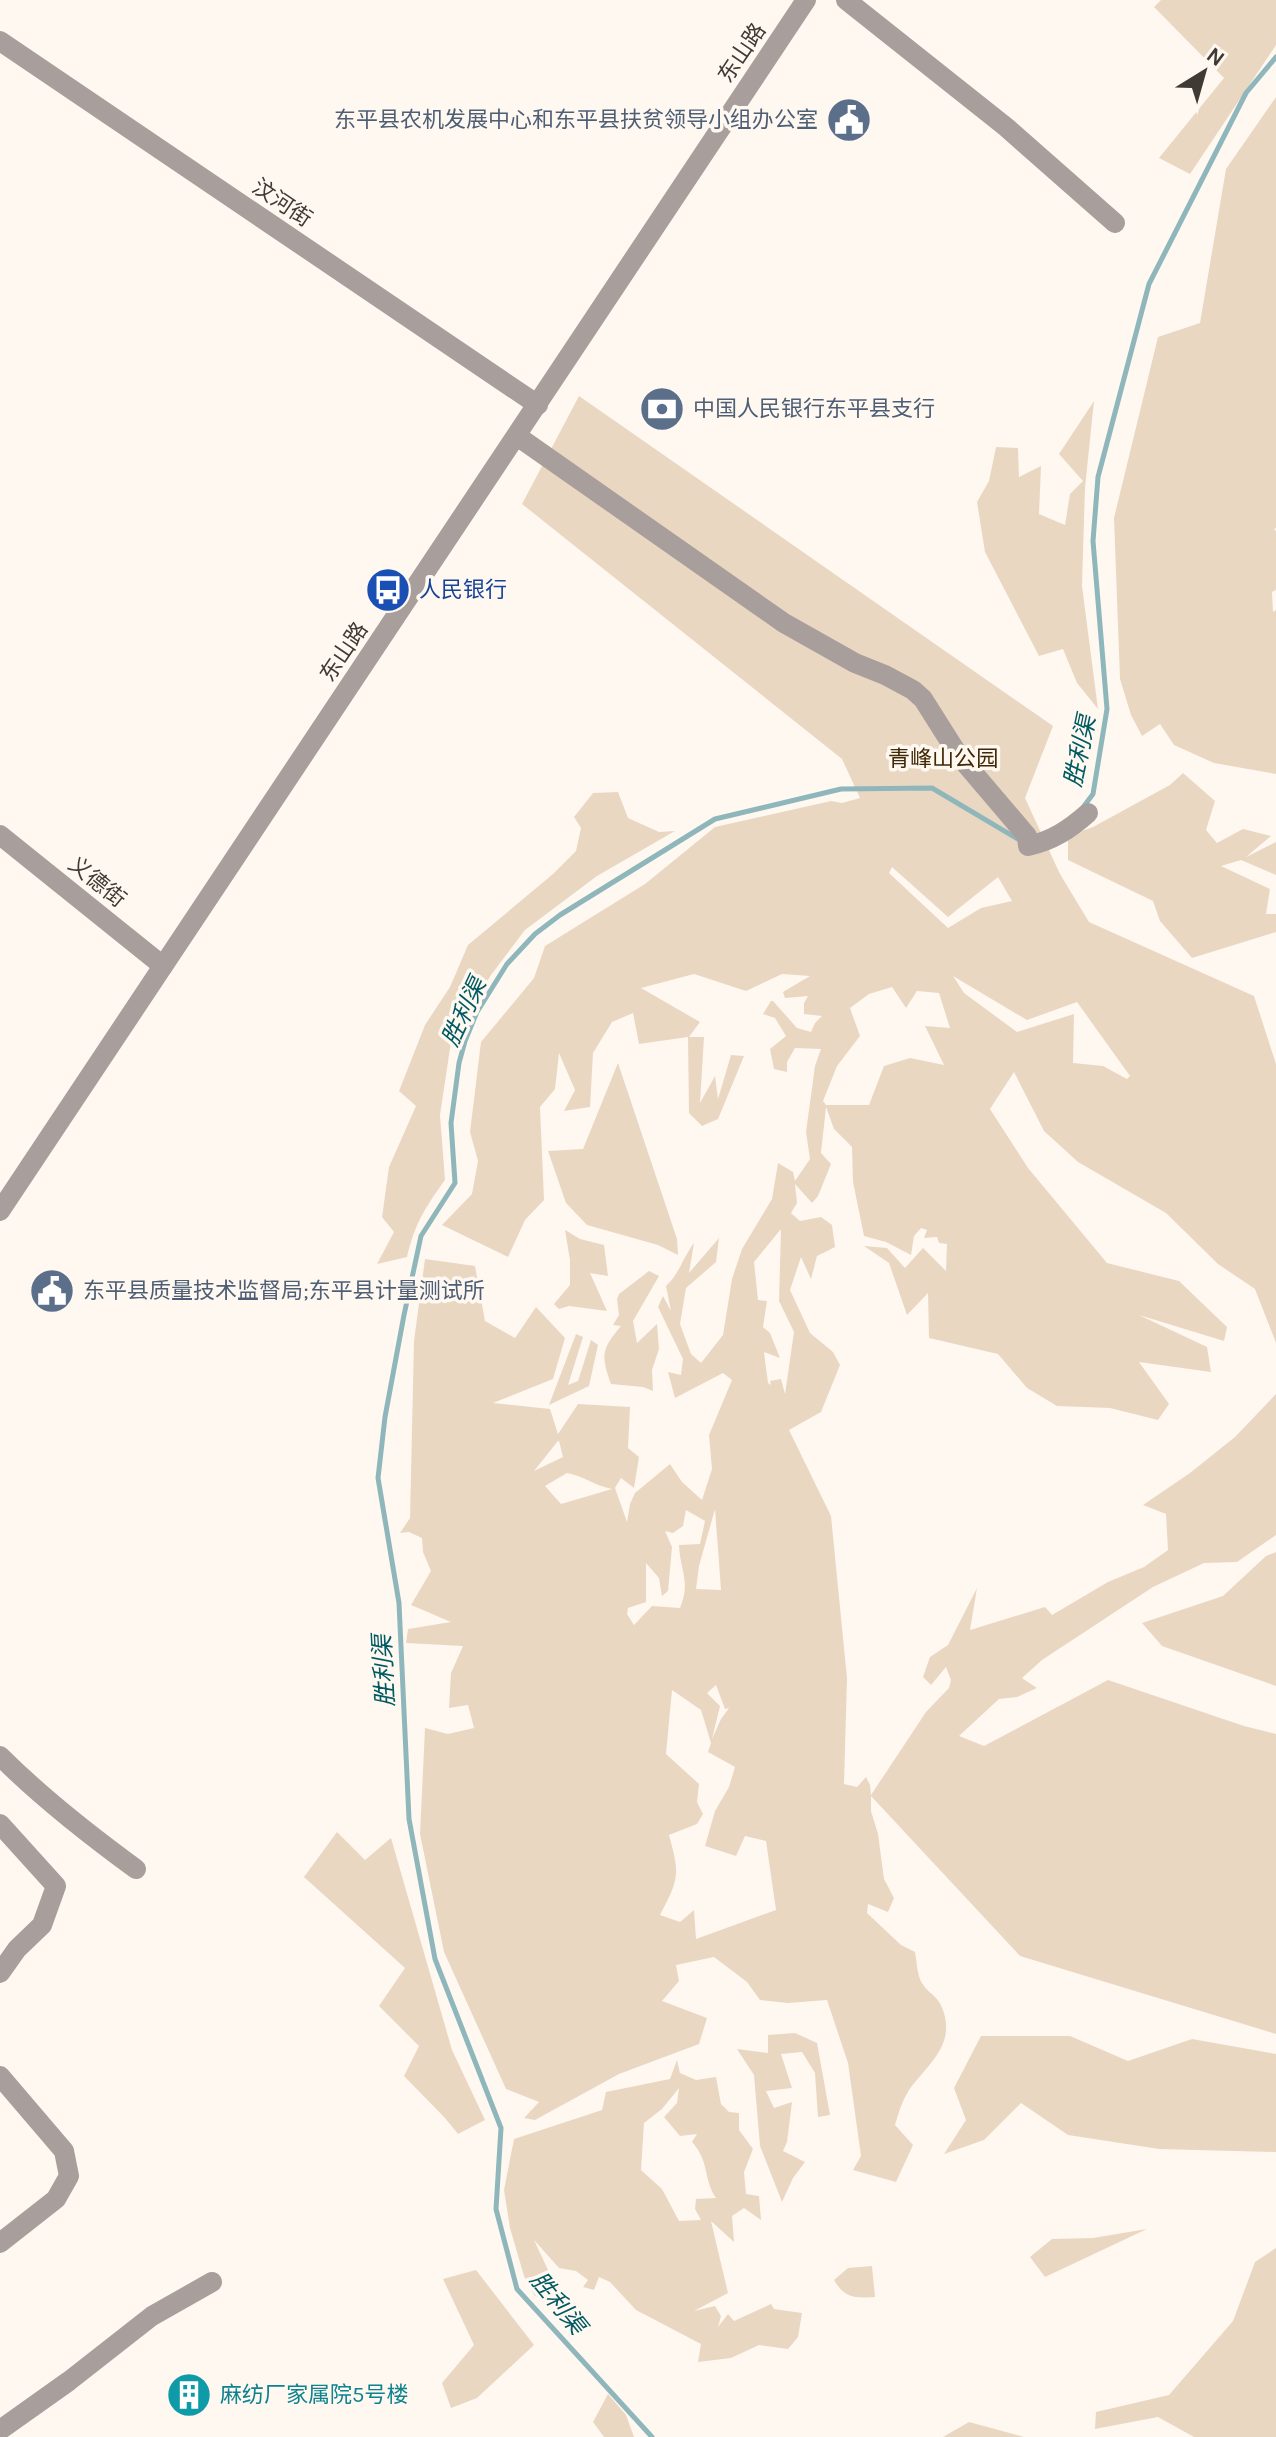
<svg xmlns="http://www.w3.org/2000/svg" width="1276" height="2437" font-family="Karla,'Noto Sans SC',sans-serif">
<rect width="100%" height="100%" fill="#fef8f1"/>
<g fill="#ead7c2" fill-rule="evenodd">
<path d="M1161,0H1276V45L1190,174L1159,158L1224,78L1154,7Z"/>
<path d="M1276,97V528L1274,529L1276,531V590L1272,592L1273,612L1276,610V774L1214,763L1174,745L1160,724L1142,736L1131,715L1120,679L1114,518L1158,337L1200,323L1226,169Z"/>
<path d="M579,396L1053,726L1025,798L1060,874L1089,922L1254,996L1276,1064V1343L1255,1289L1218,1264L1166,1213L1078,1162L1044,1131L1014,1072L990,1109L1028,1168L1107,1263L1179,1281L1227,1327L1224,1341L1139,1315L1207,1347L1211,1372L1139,1362L1169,1404L1158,1420L1110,1408L1057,1406L1027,1388L998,1354L929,1338L928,1293L907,1315L889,1263L864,1246L887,1248L905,1268L923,1248L946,1271L947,1244L939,1243L937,1237L924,1238L927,1230L921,1228L914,1236L911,1255L886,1242L864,1236L853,1182L852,1147L834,1129L826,1107L821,1153L831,1164L818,1196L812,1203L795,1184L797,1203L791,1213L800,1221L821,1217L832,1225L835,1247L817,1256L811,1279L801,1257L790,1290L810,1333L833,1352L840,1365L821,1412L789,1430L831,1516L847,1678L844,1784L857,1787L866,1777L870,1785L871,1795L926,1712L949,1688L951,1680L946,1667L931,1685L923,1677L930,1657L948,1645L977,1588L970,1630L1045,1607L1052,1615L1108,1582L1144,1567L1168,1550L1166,1514L1143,1505L1190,1473L1235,1437L1276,1394V1535L1237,1562L1204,1563L1153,1587L1042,1660L1022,1678L1037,1688L1017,1697L999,1699L959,1736L984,1746L1108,1680L1244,1726L1276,1734V2034L1020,1956L871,1796V1811L878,1834L884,1879L894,1898L888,1912L868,1904L867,1913L901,1945L915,1952C917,1961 917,1976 922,1983C929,1995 939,1995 944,2013C954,2047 927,2065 909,2090C902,2101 899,2112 895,2125L913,2145L896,2182L853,2170L861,2156L848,2063L827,2000L788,2003L760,2000L747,1982L714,1957L676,1965L679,1981L662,2001L707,2018L699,2044L619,2074L535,2120L524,2118L539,2102L506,2089L444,1952L420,1834L425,1728L448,1734L474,1728L468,1705L449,1708L451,1673L463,1646L406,1643L408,1629L451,1622L411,1605L431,1571L423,1552L422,1538L409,1532L400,1533L410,1518L414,1341L425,1259L475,1266L485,1321L515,1338L536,1307L565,1338L553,1379L493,1403L550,1409L558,1434L578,1404L630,1407L628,1448L639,1457L634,1488L621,1478L615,1488L627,1522L630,1504L635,1493L670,1464L682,1482L702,1500L712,1469L709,1435L732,1380L723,1373L675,1398L668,1372L681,1375L683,1359L658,1307L663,1296L671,1311L666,1286C680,1273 682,1259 694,1243L689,1273L719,1238L716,1262L686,1288L680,1324L691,1354L701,1363L723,1335L732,1279L742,1249L772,1199L778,1163L793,1172L795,1181L810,1159L806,1132L815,1066L821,1049L795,1048L787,1062V1072L774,1069L770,1049L786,1036L775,1018L763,1014L771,1001H773L797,1028L811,1032L815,1023L822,1016L804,1014V1003L808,996L785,998L783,992L810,976L782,974L746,991L694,974L641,988L700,1022L689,1037H704L700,1103L715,1076L718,1099L731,1055L744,1056L718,1119L702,1126L689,1113L688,1037L639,1044L633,1013L612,1022L593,1053L590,1107L564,1111L575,1090L559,1053L555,1089L540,1107L544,1200L525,1220L508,1257L442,1225L472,1194L478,1161L470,1132L481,1042L534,978L545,946L645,884L715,827L831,801L842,803L860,798L842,759L522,504ZM892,867L948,917L998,877L1012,901L981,908L948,928L889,873ZM953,976L1027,1020L1077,1002L1130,1076L1127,1079L1103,1066L1073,1063L1074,1014L1017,1032L964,993ZM892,987L906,1008L917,991L939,993L950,1028L925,1026L944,1065L910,1058L884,1066L869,1105H826L823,1101L837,1066L860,1036L850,1008L869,994ZM781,1229L779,1301L794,1332L785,1394L781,1379L770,1381L771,1385L768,1383L764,1352L780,1358L770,1333L763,1327L767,1301L758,1300L754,1262ZM559,1441L563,1457L534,1471L558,1441ZM567,1473C583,1476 596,1486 612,1489L561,1504L545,1486ZM715,1509L721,1590L696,1589L699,1566ZM686,1510L705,1521L700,1544L679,1545C680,1571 691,1581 680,1608L652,1606L634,1625L627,1614L628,1608L646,1602V1563L659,1578L662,1596L668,1591L672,1547L665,1531L673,1533L683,1526ZM716,1685L725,1709L729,1708L721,1719L712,1739L720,1706L707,1693ZM672,1690L701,1710L711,1743L708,1752L735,1767L729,1787L715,1811L705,1846L736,1856L745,1836L766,1841L776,1910L696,1939L694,1910L680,1922L660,1915C679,1879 680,1875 669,1835L697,1824L703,1814L697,1802L699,1784L666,1754Z"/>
<path d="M1094,401L1085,488L1082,586L1098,709L1077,683L1063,649L1039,656L985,552L977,502L989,481L996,447L1018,448L1019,477L1041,466L1039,514L1065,525L1070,494L1083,481L1059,454Z"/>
<path d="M1183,773L1215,801L1206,830L1217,843L1243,829L1271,836L1246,857L1276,842V875L1241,860L1221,866L1270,889L1266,914H1276V932L1192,958L1160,921L1153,901L1068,860V836L1093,827L1170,785Z"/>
<path d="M618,792L628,818L659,832L675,831L597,876L525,930L491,975L451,1042L440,1115L445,1180C425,1208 415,1223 407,1257L377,1264L394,1232L382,1217L389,1167L416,1106L399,1091L425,1025L450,987L468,945L553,874L576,851L581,828L574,817L593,793Z"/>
<path d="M618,1063L677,1239L678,1255L658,1245L587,1225L566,1203L548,1151L583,1149Z"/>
<path d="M565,1230L580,1239L604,1245L608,1276L590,1273L607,1311L569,1306L559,1309L554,1304L570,1285V1260Z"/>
<path d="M649,1271L659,1276L633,1321L637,1343L657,1324L659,1349L652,1370L653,1391L643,1387L611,1384C601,1355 601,1350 621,1326L613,1325L619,1315L617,1299L619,1294Z"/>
<path d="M576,1334L583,1337L568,1385L578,1381L591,1340L598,1345L589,1386L549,1405Z"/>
<path d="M1276,1552V1686L1162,1646L1142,1623L1223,1596L1266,1556Z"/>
<path d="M337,1832L365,1860L391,1838L452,2050L485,2120L458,2134L445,2118L404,2076L419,2046L379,2006L405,1968L304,1877Z"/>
<path d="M795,2033L817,2043L830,2115L818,2117L815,2073L802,2052L781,2054L792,2088L766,2091L774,2108L792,2102L787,2142L783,2151L805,2162L793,2178L782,2202L760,2146L754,2075L737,2049L768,2053V2035Z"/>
<path d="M981,2036H1070L1128,2061L1192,2039L1276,2054V2152L1159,2149L1068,2135L1021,2103L984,2140L944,2154L966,2120L954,2088Z"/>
<path d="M677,2060L680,2073L696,2080L716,2077L721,2104L729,2112L739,2113V2130L753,2149L744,2172L746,2194L759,2196L761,2220L744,2208L732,2216L734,2242L711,2221L728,2293L694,2311L715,2306L721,2316L718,2327L728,2314L734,2321L771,2304L774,2309L802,2313L798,2337L788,2349L759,2345L731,2358L698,2362L701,2344L636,2310L610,2282L599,2277L594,2290L583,2287L588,2280L576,2271L559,2268L534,2240L564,2304L553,2309L534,2295L524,2276L510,2228L504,2190L514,2139L602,2110L606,2092L670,2079ZM679,2088L677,2103L664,2117L680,2136L697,2134L692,2142C710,2162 703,2179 716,2198L696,2199L695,2209L701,2220L679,2221L662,2189L641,2170L644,2123L662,2109Z"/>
<path d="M1147,2229L1045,2277L1030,2257L1052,2239L1093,2238Z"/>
<path d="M1276,2248V2437H1194L1158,2417L1095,2429L1096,2412L1169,2395L1233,2321L1255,2262Z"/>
<path d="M872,2266L875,2297C855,2298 845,2299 834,2280L848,2268Z"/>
<path d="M476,2270L534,2345L477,2398L451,2408L442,2383L474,2345L443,2279Z"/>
<path d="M608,2394L626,2415L634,2437H604L593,2422Z"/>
<path d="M969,2422L1024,2437H943Z"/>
</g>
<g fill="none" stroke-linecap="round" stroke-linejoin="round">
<g stroke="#8fb7bb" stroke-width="5">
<path d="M1084,806L1093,794L1107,709L1093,541L1098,477L1149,284L1246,93L1276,57"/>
<path d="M652,2437L517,2289L496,2209L501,2128L435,1959L409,1819L399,1603L378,1478L385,1417L404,1315L421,1236L455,1183L451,1123L459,1063L465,1041L477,1012L507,964L535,934L560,915L715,819L841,789L932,788L1021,841"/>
</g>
<g stroke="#a89e9c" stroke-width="20">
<path d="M846,0L1006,127L1115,223"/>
<path d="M0,41L538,405"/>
<path d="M517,436L784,623L855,663L885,675L913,690L923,699L959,756L1027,836L1028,846C1052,841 1070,829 1088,813"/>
<path d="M0,835L163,966"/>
<path d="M0,1211L806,0"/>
<path d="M0,1756C42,1798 88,1834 136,1869"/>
<path d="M0,1824L56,1886L42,1925L17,1949L0,1973"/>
<path d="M0,2076L64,2151L69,2176L56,2199L0,2243"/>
<path d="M0,2430L69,2381L152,2316L212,2282"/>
</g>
</g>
<defs>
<g id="civic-disc" transform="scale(2.3)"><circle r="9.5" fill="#5c6f8a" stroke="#fef8f1"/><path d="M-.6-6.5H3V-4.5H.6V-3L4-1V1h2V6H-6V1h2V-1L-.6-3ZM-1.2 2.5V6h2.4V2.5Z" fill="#fff"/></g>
<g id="bank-disc" transform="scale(2.3)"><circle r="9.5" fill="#5c6f8a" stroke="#fef8f1"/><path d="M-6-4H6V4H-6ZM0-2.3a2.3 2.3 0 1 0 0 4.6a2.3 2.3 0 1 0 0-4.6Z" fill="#fff"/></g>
<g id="bus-disc" transform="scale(2.3)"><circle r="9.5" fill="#1a4fb4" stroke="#fef8f1"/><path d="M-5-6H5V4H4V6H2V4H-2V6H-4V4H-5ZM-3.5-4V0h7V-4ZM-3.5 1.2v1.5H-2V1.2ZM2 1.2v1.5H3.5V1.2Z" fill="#fff"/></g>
<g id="building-disc" transform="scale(2.3)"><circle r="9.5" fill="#0f9aa8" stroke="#fef8f1"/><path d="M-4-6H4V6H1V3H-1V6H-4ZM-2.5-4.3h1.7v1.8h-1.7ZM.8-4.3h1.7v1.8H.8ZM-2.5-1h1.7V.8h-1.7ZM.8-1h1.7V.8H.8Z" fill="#fff"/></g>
</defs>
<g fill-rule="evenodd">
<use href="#civic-disc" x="849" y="120"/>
<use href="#bank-disc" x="662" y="409"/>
<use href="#bus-disc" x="388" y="590"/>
<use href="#civic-disc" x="52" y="1291"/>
<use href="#building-disc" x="189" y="2395"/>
</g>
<g text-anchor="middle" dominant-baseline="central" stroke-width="7" stroke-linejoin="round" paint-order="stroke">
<g font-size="22" fill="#403a34" stroke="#fef8f1">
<text transform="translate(742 53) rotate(-56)">东山路</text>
<text transform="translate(282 203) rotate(34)">汶河街</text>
<text transform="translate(344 652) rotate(-56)">东山路</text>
<text transform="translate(97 882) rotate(39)">义德街</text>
</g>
<g font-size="22" fill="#4e5e75" stroke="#fef8f1" text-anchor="start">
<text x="818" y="120" text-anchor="end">东平县农机发展中心和东平县扶贫领导小组办公室</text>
<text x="693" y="409">中国人民银行东平县支行</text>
<text x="83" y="1291">东平县质量技术监督局;东平县计量测试所</text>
</g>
<g font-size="22" fill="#164399" stroke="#fef8f1" text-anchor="start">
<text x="419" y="590">人民银行</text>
</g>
<g font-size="22" fill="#412907" stroke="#fef8f1">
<text x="943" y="759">青峰山公园</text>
</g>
<g font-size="22" fill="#0d838f" stroke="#fef8f1" text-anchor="start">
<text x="220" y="2395">麻纺厂家属院5号楼</text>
</g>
<g font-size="24" font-style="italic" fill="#005a62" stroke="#fef8f1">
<text transform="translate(1080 751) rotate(-78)">胜利渠</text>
<text transform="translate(464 1012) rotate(-65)">胜利渠</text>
<text transform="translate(384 1671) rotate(-93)">胜利渠</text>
<text transform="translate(558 2303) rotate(51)">胜利渠</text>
</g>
</g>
<g transform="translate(1204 72) rotate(37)" stroke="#fef8f1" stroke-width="6" paint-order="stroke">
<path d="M0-6L14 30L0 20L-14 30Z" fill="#403a34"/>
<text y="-12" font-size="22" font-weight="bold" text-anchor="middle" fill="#403a34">N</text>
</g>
</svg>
